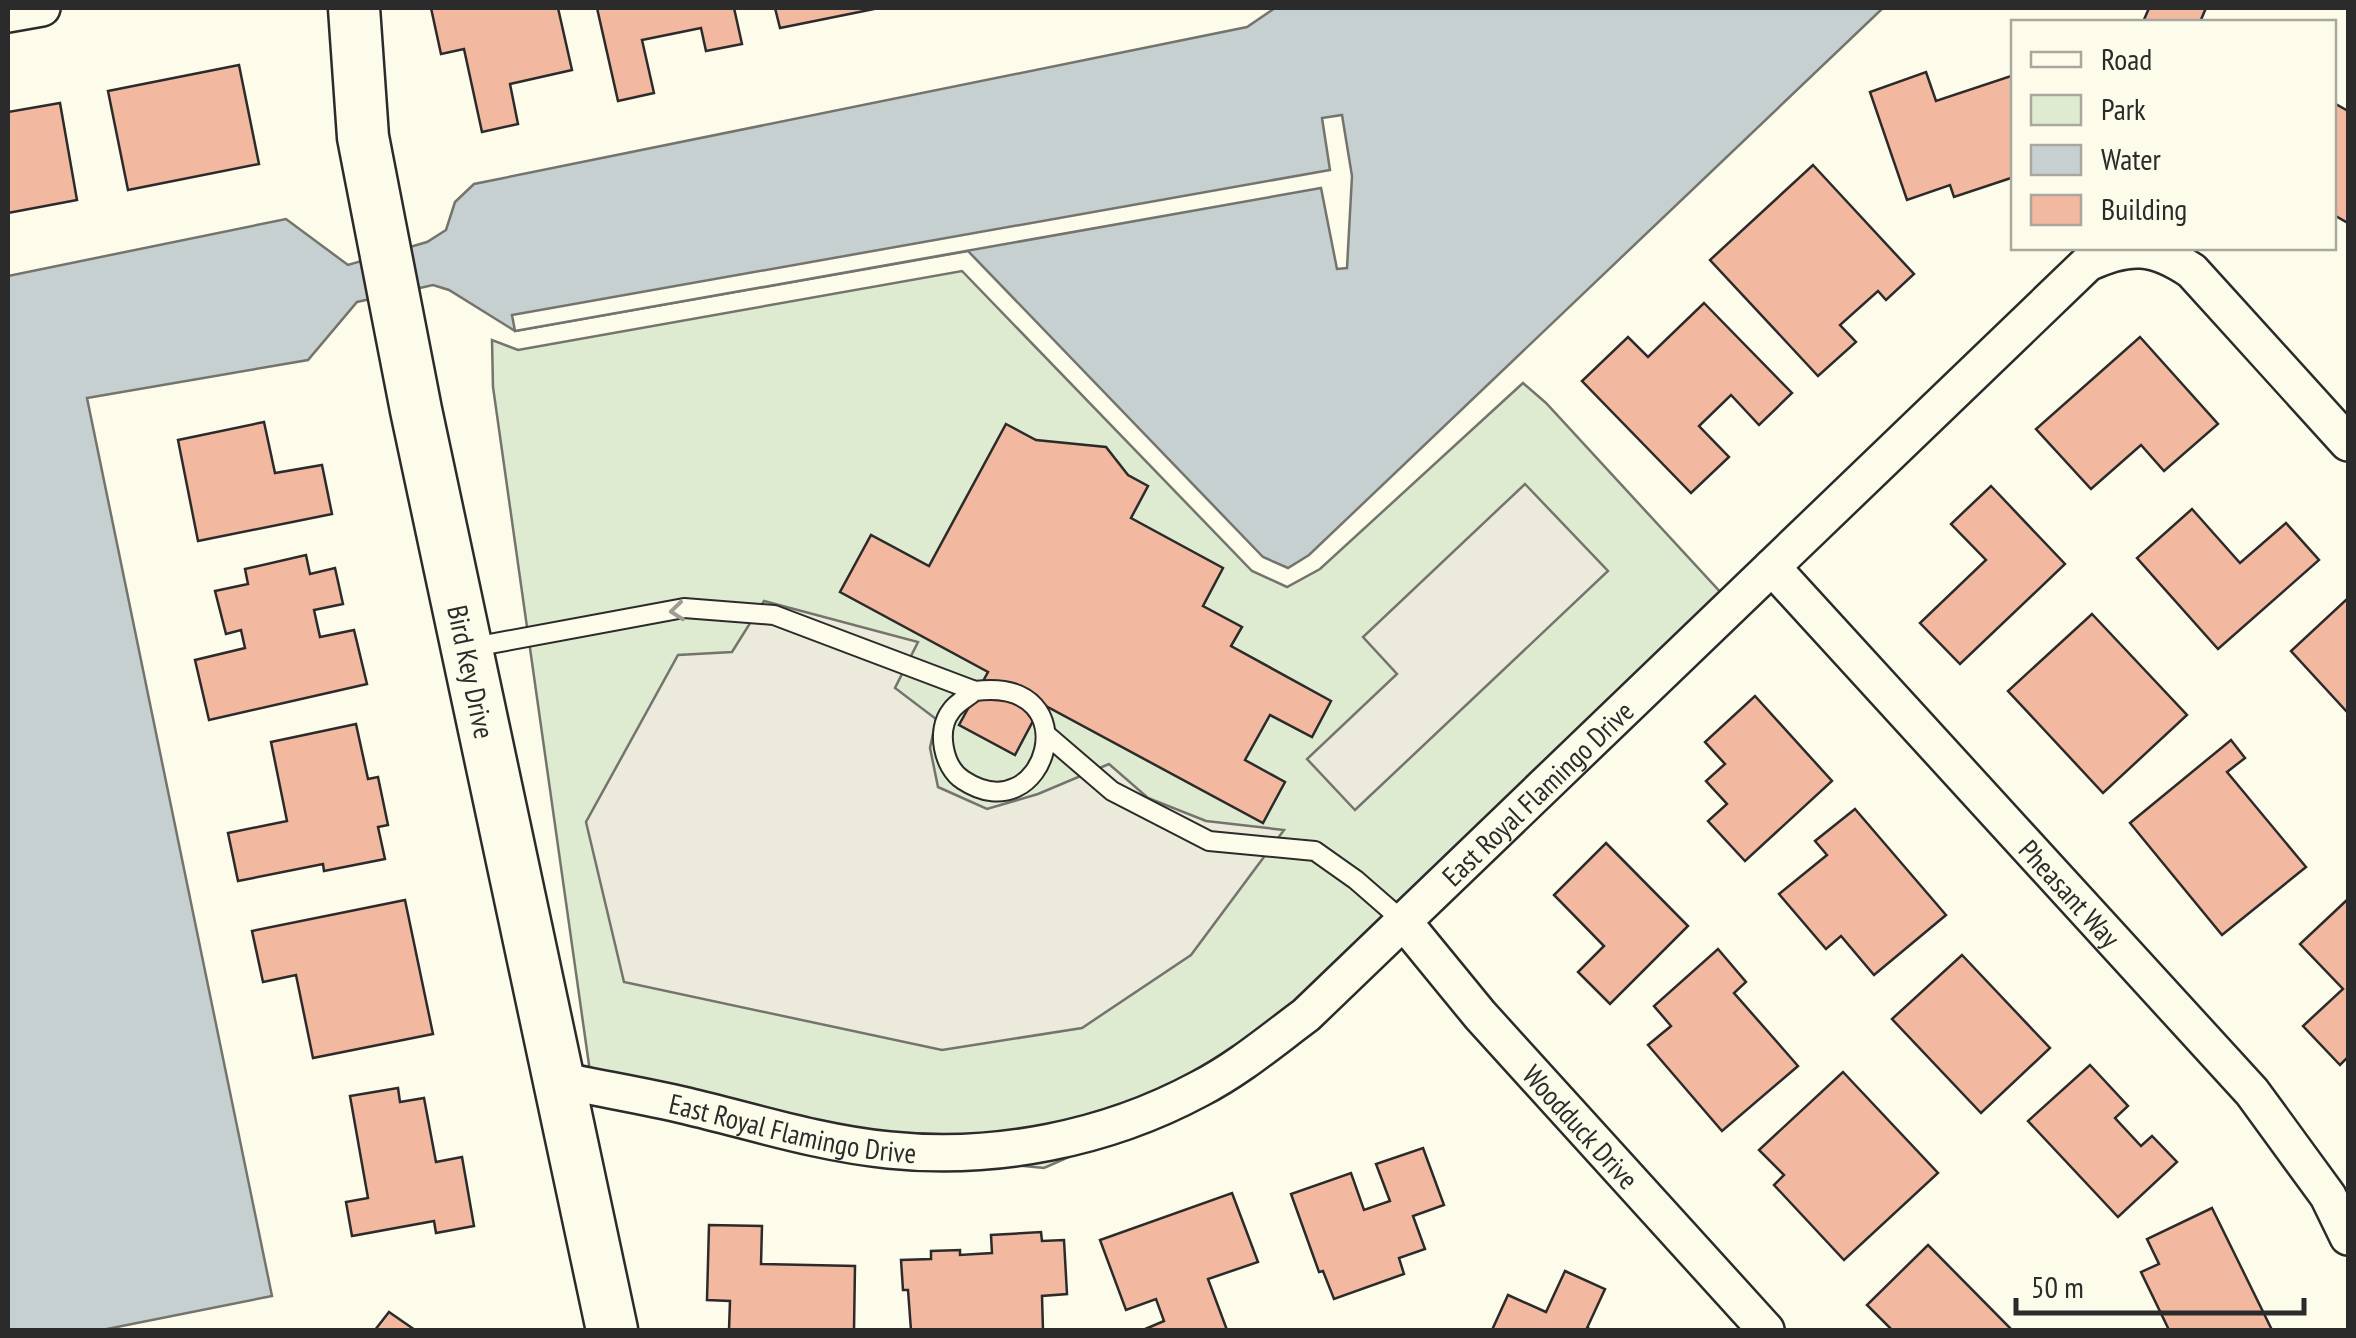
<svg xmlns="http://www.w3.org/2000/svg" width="2356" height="1338" font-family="'PT Sans Narrow',sans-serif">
<rect width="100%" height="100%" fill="#fdfbea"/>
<path fill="#deebd1" stroke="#74746e" stroke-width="2.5" d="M962,271L1252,571L1287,587L1320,569L1523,383L1546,403L1735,608L1432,889L1162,1116L1044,1168L773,1142L592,1086L493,387L492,340L518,350Z"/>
<g fill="#eceadb" stroke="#74746e" stroke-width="2.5">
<path d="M1525,484L1608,571L1355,810L1307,759L1397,674L1363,637Z"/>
<path d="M764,601L918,642L895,688L936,719L930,748L938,787L987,809L1038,794L1109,764L1148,798L1206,821L1284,830L1191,955L1082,1028L942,1050L624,982L586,822L678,655L732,652Z"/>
</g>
<path fill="#c7d0d0" stroke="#74746e" stroke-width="2.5" d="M1275,8H1883L1309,555L1288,568L1263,557L968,251L515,331L449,290L433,285L357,302L308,360L87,398L272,1296L102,1330H8V276L286,219L348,265L427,242L446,230L455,202L474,184L1247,27Z"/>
<path fill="#fdfbea" stroke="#74746e" stroke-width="2.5" d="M1342,115L1352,176L1347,268L1337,269L1321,188L515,331L512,315L1330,170L1322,118Z"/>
<g fill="#f2b8a0" stroke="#2b2b2b" stroke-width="2.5">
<path d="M431,8H558L572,70L510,84L518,124L482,132L464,49L441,54Z"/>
<path d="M597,8H734L742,44L706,51L701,28L642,40L654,93L618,101Z"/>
<path d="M775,8H879L780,28Z"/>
<path d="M2149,8H2206L2200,22H2143Z"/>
<path d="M239,65L259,164L128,190L108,91Z"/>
<path d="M1926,72L1936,101L2011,76L2014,84V177L1954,197L1950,185L1907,200L1870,92Z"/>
<path d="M60,103L77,200L8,213V112Z"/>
<path d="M2334,103L2348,111V223L2334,215Z"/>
<path d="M1813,165L1914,274L1886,300L1878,291L1840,325L1856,342L1818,376L1710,260Z"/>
<path d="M1704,303L1792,393L1759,425L1731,395L1699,426L1729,457L1691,493L1582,381L1628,337L1648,357Z"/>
<path d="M2140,337L2218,424L2164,471L2141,445L2091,489L2036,429Z"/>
<path d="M264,422L275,473L322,465L332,514L198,541L178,440Z"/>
<path d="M1006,424L1036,440L1106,447L1128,475L1148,486L1131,518L1223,568L1203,606L1242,627L1231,646L1331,701L1312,737L1270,715L1245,760L1285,782L1263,823L1042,704L1015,755L959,725L988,672L840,592L871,535L929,566Z"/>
<path d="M1991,486L2065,564L1960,664L1920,623L1986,560L1951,524Z"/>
<path d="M2192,509L2240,563L2286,523L2319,560L2218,649L2137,558Z"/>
<path d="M306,555L310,574L335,568L343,604L314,610L320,637L354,630L367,684L209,720L195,660L245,648L241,630L226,634L215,591L248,584L245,569Z"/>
<path d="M2347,599L2348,601V713L2291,651Z"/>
<path d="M2092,614L2187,715L2103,793L2008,691Z"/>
<path d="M1755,696L1832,781L1745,861L1708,821L1727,804L1706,781L1725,764L1705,742Z"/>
<path d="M356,724L368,779L378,777L388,825L378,827L385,859L324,871L323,864L238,881L228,833L287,821L271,742Z"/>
<path d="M2231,740L2245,758L2227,772L2306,867L2222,935L2130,823Z"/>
<path d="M1855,809L1946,915L1874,975L1841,936L1826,949L1779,894L1827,855L1815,841Z"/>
<path d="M1606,843L1688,926L1610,1004L1578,972L1604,946L1554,895Z"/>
<path d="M2348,899V1057L2340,1065L2303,1026L2343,989L2300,944Z"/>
<path d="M405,900L433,1034L313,1058L296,975L263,982L252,931Z"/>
<path d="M1718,949L1746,982L1734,993L1798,1066L1722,1131L1648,1045L1671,1026L1654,1006Z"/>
<path d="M1962,955L2050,1048L1981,1113L1892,1019Z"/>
<path d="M2090,1065L2128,1106L2115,1118L2141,1146L2152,1136L2177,1162L2118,1217L2028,1121Z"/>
<path d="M1843,1072L1938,1173L1844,1260L1774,1185L1784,1175L1759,1150Z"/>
<path d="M398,1088L400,1102L424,1098L436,1162L462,1157L474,1226L436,1233L434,1221L352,1236L346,1202L368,1198L350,1096Z"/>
<path d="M1423,1148L1444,1205L1413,1216L1425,1249L1399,1258L1404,1274L1334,1299L1323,1271L1319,1272L1291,1194L1351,1173L1364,1210L1390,1201L1376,1164Z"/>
<path d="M1232,1193L1258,1262L1208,1279L1227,1330H1143L1164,1321L1156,1299L1126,1310L1100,1240Z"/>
<path d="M2212,1208L2272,1330H2169L2141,1272L2159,1264L2147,1239Z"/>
<path d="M709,1225L762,1226L761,1264L855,1266L854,1330H729L730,1301L707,1300Z"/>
<path d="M1041,1232L1042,1241L1064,1240L1067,1294L1042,1296L1043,1330H911L908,1290H903L901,1260L931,1259V1251L960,1250V1255L992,1253L991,1235Z"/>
<path d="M1928,1245L2012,1330H1892L1867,1305Z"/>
<path d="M1565,1271L1605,1289L1587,1328L1592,1330H1492L1508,1295L1546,1312Z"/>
<path d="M389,1312L415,1330H375Z"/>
</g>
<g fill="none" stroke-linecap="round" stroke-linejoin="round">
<g stroke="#2b2b2b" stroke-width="22">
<g id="lane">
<path d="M468,648L684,608L774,615L975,691C1092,676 1046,835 963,780C943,767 936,730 951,711C956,703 968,697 975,691"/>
<path d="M1048,736L1112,791L1209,841L1315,851L1356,880L1403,921"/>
</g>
</g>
<g stroke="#2b2b2b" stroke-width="40">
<g id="street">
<path d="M8,14L42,8"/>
<path id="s1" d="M1772,567L2252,1092L2328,1196L2348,1237"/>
<path id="s2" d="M1403,921L1480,1015L1766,1330"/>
<path id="s3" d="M560,1080C602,1089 645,1096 687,1106C754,1122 819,1143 889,1150C994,1161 1106,1139 1199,1089C1238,1069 1271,1041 1306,1015L2088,263C2130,244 2154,245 2192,271L2348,443"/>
</g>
</g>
<g stroke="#2b2b2b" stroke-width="55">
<g id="secondary">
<path id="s4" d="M354,8L363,137L416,410L612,1330"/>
</g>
</g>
<use href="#lane" stroke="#fdfbea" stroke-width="18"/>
<use href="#street" stroke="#fdfbea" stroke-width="35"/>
<use href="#secondary" stroke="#fdfbea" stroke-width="50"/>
</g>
<defs><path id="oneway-chevron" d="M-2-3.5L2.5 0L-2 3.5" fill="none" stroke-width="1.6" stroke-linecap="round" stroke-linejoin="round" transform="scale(2.5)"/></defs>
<use stroke="#9e9d94" href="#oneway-chevron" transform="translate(677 611) rotate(174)"/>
<g text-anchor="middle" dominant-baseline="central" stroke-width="8" stroke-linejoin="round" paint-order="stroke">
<g font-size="28" fill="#2b2b2b" stroke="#fdfbea">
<text stroke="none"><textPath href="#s4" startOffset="675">Bird Key Drive</textPath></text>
<text stroke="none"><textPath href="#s3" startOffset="1108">East Royal Flamingo Drive</textPath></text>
<text stroke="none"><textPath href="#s1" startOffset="442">Pheasant Way</textPath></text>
<text stroke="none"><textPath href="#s3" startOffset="238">East Royal Flamingo Drive</textPath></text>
<text stroke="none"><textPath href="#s2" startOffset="272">Woodduck Drive</textPath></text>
</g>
</g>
<rect width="2356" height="1338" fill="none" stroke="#2b2b2b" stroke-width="20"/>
<rect x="2011" y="20" width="325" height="230" fill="#fdfbea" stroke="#a9a89e" stroke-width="2.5"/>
<rect x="2031" y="52" width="50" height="15" fill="#fdfbea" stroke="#a9a89e" stroke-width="2.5"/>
<text x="2101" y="70" font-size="30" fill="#2b2b2b">Road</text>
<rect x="2031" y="95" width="50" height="30" fill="#deebd1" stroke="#a9a89e" stroke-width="2.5"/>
<text x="2101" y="120" font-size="30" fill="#2b2b2b">Park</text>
<rect x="2031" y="145" width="50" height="30" fill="#c7d0d0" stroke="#a9a89e" stroke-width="2.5"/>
<text x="2101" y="170" font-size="30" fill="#2b2b2b">Water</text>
<rect x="2031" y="195" width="50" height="30" fill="#f2b8a0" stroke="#a9a89e" stroke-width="2.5"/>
<text x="2101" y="220" font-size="30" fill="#2b2b2b">Building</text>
<path d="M2016 1298v15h288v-15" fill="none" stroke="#2b2b2b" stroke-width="5"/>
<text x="2031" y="1298" font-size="30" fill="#2b2b2b" stroke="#fdfbea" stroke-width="8" paint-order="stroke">50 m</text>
</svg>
